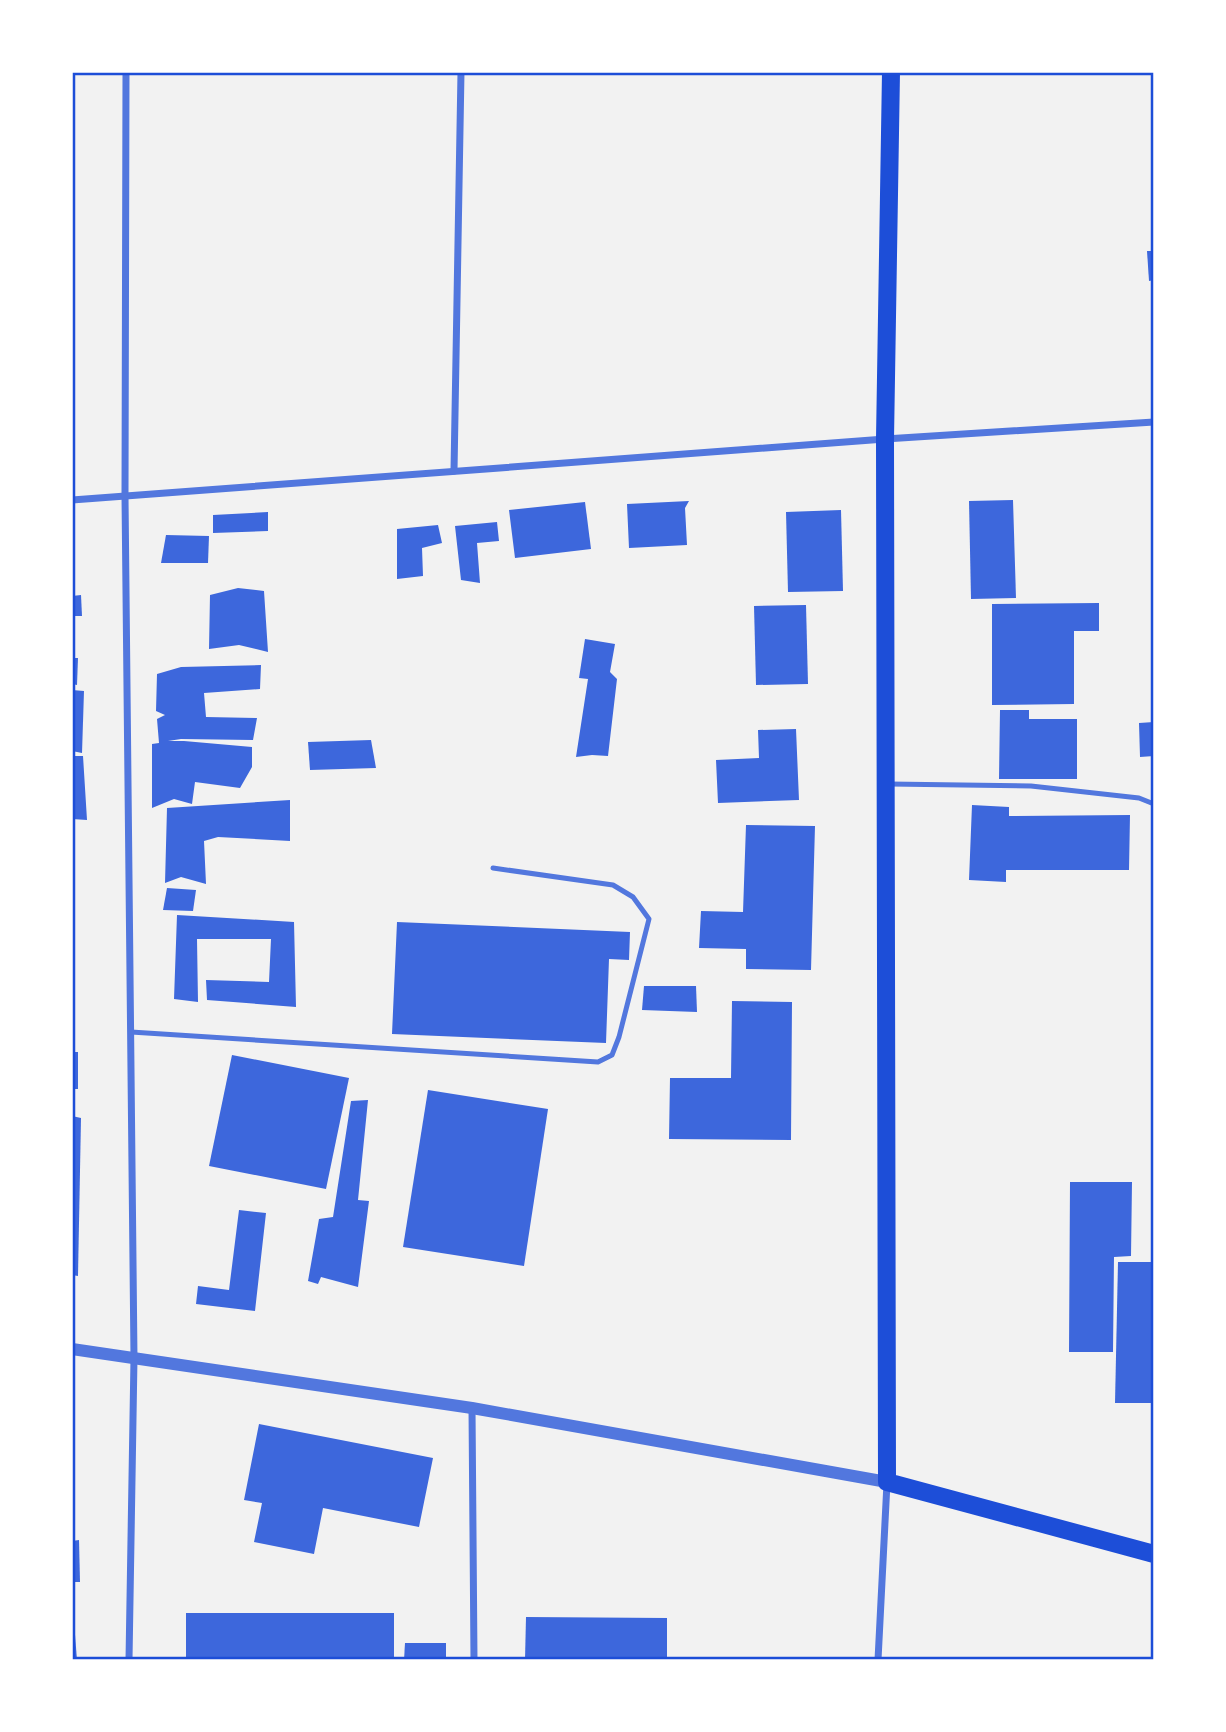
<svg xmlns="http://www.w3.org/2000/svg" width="1226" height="1732" font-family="'Noto Sans',sans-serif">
<rect width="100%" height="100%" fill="#f2f2f2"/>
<g fill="#3d67dc">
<path d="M1147,251H1154V280L1149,281Z"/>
<path d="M1013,500L1016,598L971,599L969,501Z"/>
<path d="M689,501L685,508L687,545L629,548L627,504Z"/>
<path d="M585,502L591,549L515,558L509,510Z"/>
<path d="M841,510L843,591L788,592L786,512Z"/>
<path d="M268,512V531L213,533V515Z"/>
<path d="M497,522L499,541L477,543L480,583L461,580L455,526Z"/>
<path d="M438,525L442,543L422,548L423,576L397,579V529Z"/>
<path d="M166,535L209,536L208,563H161Z"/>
<path d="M238,588L264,591L268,652L239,645L209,649L210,595Z"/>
<path d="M81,595L82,616H72V596Z"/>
<path d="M1099,603V631H1074V704L992,705V604Z"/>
<path d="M806,605L808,684L756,685L754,606Z"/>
<path d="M585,639L615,644L610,672L617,679L608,756L592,755L576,757L588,679L579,678Z"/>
<path d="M72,658H78L77,685L72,684Z"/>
<path d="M261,665L260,689L204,693L206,717L257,718L253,740L181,739L168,741H184L252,747V767L240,788L195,782L192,804L174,799L152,808V744L159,743L157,719L165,715L156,711L157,674L181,667Z"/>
<path d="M72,690L84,691L82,753L72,751Z"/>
<path d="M1000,710H1029V719H1077V779H999Z"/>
<path d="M1154,722V756L1140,757L1139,723Z"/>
<path d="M796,729L799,800L718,803L716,760L759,758L758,730Z"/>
<path d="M371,740L376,768L310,770L308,742Z"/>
<path d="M72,756H83L87,820L72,819Z"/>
<path d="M290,800V841L218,837L204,841L206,884L181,877L165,883L167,808Z"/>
<path d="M972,805L1009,807V816L1130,815L1129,870H1006V882L969,880Z"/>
<path d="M746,825L815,826L811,970L746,969V949L699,948L701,911L743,912Z"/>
<path d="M167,888L196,890L193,911L163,910Z"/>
<path d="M177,915L294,922L296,1007L207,1000L206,980L269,982L271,939H197L198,1002L174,999Z"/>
<path d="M397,922L630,932L629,960L609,959L606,1043L392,1034Z"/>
<path d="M644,986H696L697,1012L642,1010Z"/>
<path d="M732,1001L792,1002L791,1140L669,1139L670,1078H731Z"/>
<rect x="72" y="1052" width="6" height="37"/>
<path d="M232,1055L349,1078L326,1189L209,1166Z"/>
<path d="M428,1090L548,1109L524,1266L403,1247Z"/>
<path d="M368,1100L358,1200L369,1201L358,1287L321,1277L318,1284L308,1281L319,1219L333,1217L351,1101Z"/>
<path d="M72,1116L81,1118L78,1276L72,1275Z"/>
<path d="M1070,1182H1132L1131,1256L1114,1257L1113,1352H1069Z"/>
<path d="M239,1210L266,1213L255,1311L196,1304L198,1286L229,1290Z"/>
<path d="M1118,1262H1154V1403H1115Z"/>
<path d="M259,1424L433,1458L419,1527L323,1508L314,1554L254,1542L262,1503L244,1500Z"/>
<path d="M79,1540L80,1582H72V1541Z"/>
<rect x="186" y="1613" width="208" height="47"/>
<path d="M526,1617L667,1618V1660H525Z"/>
<path d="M72,1622H74L77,1660H72Z"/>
<path d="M405,1643H446V1660H404Z"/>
</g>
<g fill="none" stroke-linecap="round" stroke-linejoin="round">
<g stroke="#5277de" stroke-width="5">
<path d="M889,784L1031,786L1139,798L1154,804"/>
<path d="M131,1032L598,1062L612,1055L619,1037L649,919L633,897L613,885L493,868"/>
</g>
<g stroke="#5277de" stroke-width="7">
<path d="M126,72L125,496L134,1358L129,1660"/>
<path d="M454,471L461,72"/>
<path d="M72,500L885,439L1154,422"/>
<path d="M472,1408L474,1660"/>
<path d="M878,1660L887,1483"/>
</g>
<path stroke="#5277de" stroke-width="12" d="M72,1349L472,1408L887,1482"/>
<path stroke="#1d4ed8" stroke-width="18" d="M891,72L885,439L887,1482L1154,1554"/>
</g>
<rect width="1226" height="1732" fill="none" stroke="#ffffff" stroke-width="147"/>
<rect x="74" y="74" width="1078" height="1584" fill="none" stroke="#1d4ed8" stroke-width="2.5"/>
</svg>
